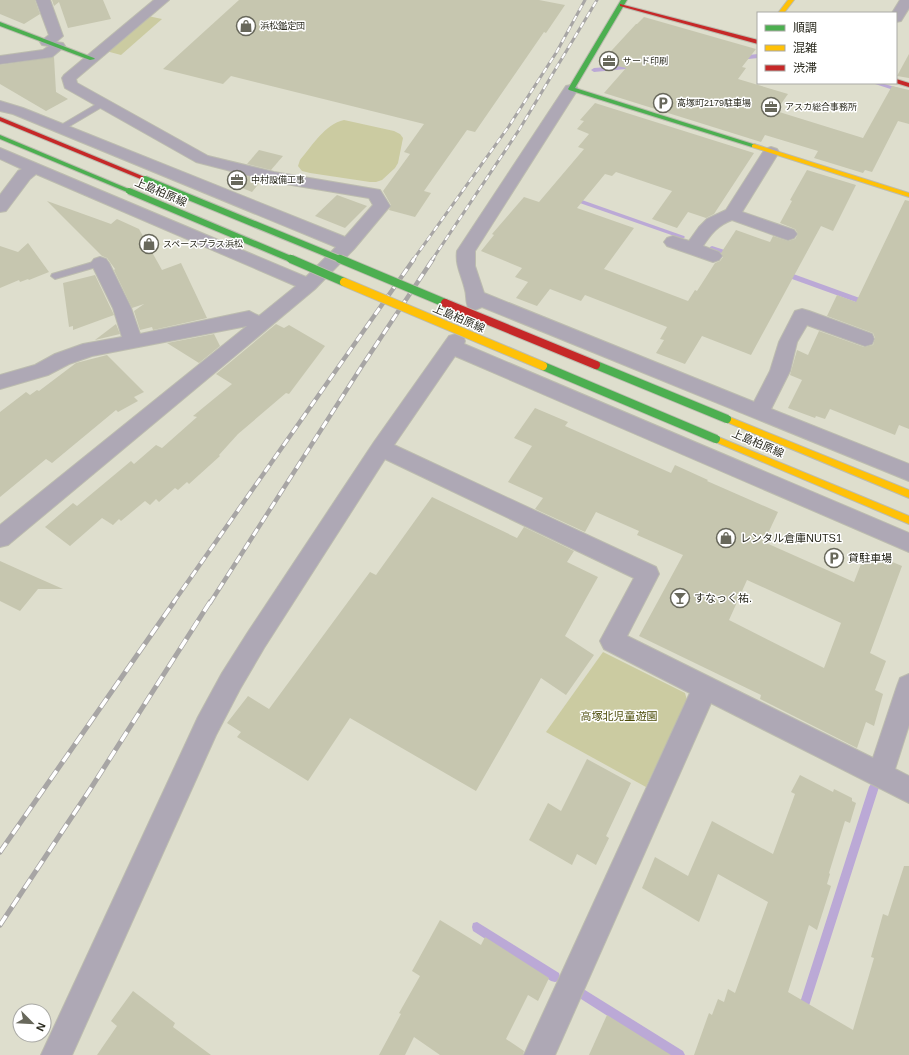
<svg xmlns="http://www.w3.org/2000/svg" width="909" height="1055" font-family="Arial,'Noto Sans JP',sans-serif">
<rect width="100%" height="100%" fill="#dedecd"/>
<g fill="#cbcba1">
<path d="M148,16L162,19L121,55L106,51Z"/>
<path d="M344,120L394,131L400,134L403,138L398,163L395,168L382,180L376,182H370L310,173L302,171L298,166L300,160C312,146 325,124 344,120Z"/>
<path d="M603,652L685,693L687,700L646,787L546,732Z"/>
</g>
<g fill="none" stroke-linecap="round" stroke-linejoin="round">
<g fill="#bba9d6" fill-rule="evenodd">
<path d="M758,54V58L739,60L736,58L739,56Z"/>
<path d="M635,65L638,67L637,68L594,72L591,70L594,68Z"/>
<path d="M872,83H881L909,91V95Z"/>
<path d="M579,199L684,236L685,237L684,238H680L577,202V200Z"/>
<path d="M712,246L734,253L735,255L732,257L710,249V247Z"/>
<path d="M781,271H785L868,301L869,303L866,305H864L781,275Z"/>
<path d="M874,782L877,784L879,787L807,1012L806,1016L802,1017L798,1016L797,1012L869,787L871,784Z"/>
<path d="M477,922L559,973L560,977L559,981L555,982L551,981L473,931L472,927L473,923Z"/>
<path d="M585,990L683,1051L685,1055H669L581,999L580,995L581,991Z"/>
</g>
</g>
<g fill="#c6c6af" fill-rule="evenodd">
<path d="M0,0H35L40,14L24,24L0,14Z"/>
<path d="M52,0H103L111,19L68,28L59,2L54,6Z"/>
<path d="M239,0H539L565,5L546,33L544,32L475,132L467,130L424,191L431,193L415,217L389,210L391,205L383,191L410,154L404,152L424,124L231,76L223,84L163,69Z"/>
<path d="M644,17L756,49L742,67L746,68L738,79L788,94L776,111L863,138L892,86L909,90V124L898,121L872,172L865,170L863,173L814,158L818,151L765,135L761,142L604,93L626,68L601,62L636,24H637Z"/>
<path d="M909,54V78L897,76Z"/>
<path d="M54,57L56,92L68,99L46,111L0,84V65Z"/>
<path d="M595,103L754,153L714,214L706,218L688,212L677,228L652,219L672,191L616,172L612,176L605,174L577,208L634,228L604,269L688,301L695,290L697,291L715,263L720,261L723,257L721,253L736,230L770,242L773,236L788,241L795,239L798,234L795,229L780,223L792,201L790,200L807,170L856,185L833,231L821,226L751,355L702,336L685,364L656,353L664,340L660,339L667,327L585,295L581,301L550,289L537,306L516,298L528,282L515,277L522,268L481,251L494,235L492,234L524,197L539,202L584,149L578,147L589,134L577,129L584,121L580,120Z"/>
<path d="M259,150L283,156L271,170L247,164Z"/>
<path d="M237,174L262,180L252,192L230,183Z"/>
<path d="M337,195L367,206L345,228L315,216Z"/>
<path d="M905,200L909,201V429L899,425L895,435L830,409L825,419L816,416L815,418L788,408L802,380L790,375L797,350L808,355L819,331L864,347L873,345L875,338L873,333L827,316L837,295L856,302Z"/>
<path d="M47,201L111,224L117,219L139,229L162,270L181,263L207,318L153,330L152,327L140,330L134,311L144,304L132,308L114,270L115,269L107,258L102,256Z"/>
<path d="M28,243L49,272L29,280L28,279L20,282L19,280L0,288V246L18,252Z"/>
<path d="M95,275L114,315L73,330V326L69,327L63,283Z"/>
<path d="M116,324L120,334L95,340Z"/>
<path d="M276,324L284,328L289,325L325,346L289,394L286,393L238,434L219,455L220,456L189,484L187,482L178,490L175,488L159,502L156,499L150,505L145,501L121,521L119,519L113,525L102,518L70,546L45,527L73,503L77,506L131,461L134,464L156,445L162,448L197,417L193,416L232,384L216,374Z"/>
<path d="M214,334L220,346L199,363L167,343Z"/>
<path d="M107,355L144,392L134,397L138,401L118,412L116,410L52,463L46,459L0,497V412L26,392L30,395L37,390L39,391L76,363Z"/>
<path d="M535,408L568,422L565,426L671,473L675,465L708,480L707,481L778,512L764,542L854,582L866,551L902,566L870,653L886,661L875,690L883,694L874,726L866,722L857,748L760,699L761,695L639,636L683,555L637,535L639,531L596,512L585,532L535,509L543,498L508,482L532,446L514,438ZM747,580L841,623L824,668L729,620Z"/>
<path d="M432,497L517,538L524,527L574,551L567,562L598,577L565,636L594,655L566,695L541,678L476,791L350,718L308,781L237,737L241,732L227,723L248,696L269,709L370,572L376,575Z"/>
<path d="M0,561L20,570L63,589H38L20,611L0,601Z"/>
<path d="M587,759L631,783L606,836L609,838L596,865L577,854L572,865L529,840L548,803L561,811Z"/>
<path d="M800,775L833,792L834,789L852,798V801L856,803L850,823L845,821L829,873L830,874L827,884L831,886L817,930L809,925L788,992L853,1030L874,958L871,957L883,914L888,916L904,866H909V1055H694L709,1013L712,1015L718,999L724,1002L728,989L735,993L768,902L718,874L699,922L642,888L655,857L688,876L712,821L773,854L795,794L791,792Z"/>
<path d="M440,920L481,945L485,937L549,978L538,1001L528,995L506,1039L524,1051L523,1055H440L414,1037L405,1055H379L401,1014L399,1013L420,976L412,971Z"/>
<path d="M133,991L175,1023L173,1027L211,1055H97L117,1026L111,1021Z"/>
<path d="M607,1015L671,1055H589Z"/>
</g>
<g fill="none" stroke-linecap="round" stroke-linejoin="round">
<g stroke="#bcbcaf" stroke-width="2">
<g id="lane">
<path d="M100,102H106L107,104L63,130H60L56,128Z"/>
<path d="M100,260L104,263L103,265L55,279L51,276L52,274Z"/>
</g>
</g>
<g stroke="#bcbcaf" stroke-width="2">
<g id="street">
<path d="M36,0H50L63,36L56,42L63,43L65,46L52,57L0,64V56L43,50L49,46L42,45L40,42L49,35Z"/>
<path d="M154,0H169L76,79L77,83L208,156L274,172L380,190L390,206L354,249L315,289L8,545L0,547V525L247,326L92,356L69,364L48,375L0,389V375L35,365L55,354L83,344L122,337L113,308L91,263L94,259L100,257L106,259L109,263L131,308L140,334L249,311L259,316L296,286L36,174L30,179L6,211L0,212V195L18,171L22,169L0,159V148L306,277L336,247L13,114L0,111V101L23,108L345,237L373,205L369,198L274,182L196,162L65,88L62,78L64,75Z"/>
<path d="M900,0H909V8L901,21L896,22V13H892Z"/>
<path d="M571,85L576,86L578,89L475,251V266L484,293L754,402L770,371L779,342L795,311L802,309L809,311L872,334L874,339L872,344L865,346L807,325L797,342L790,371L771,409L909,464V481L482,307L475,310L469,309C465,302 467,296 465,290C462,276 455,266 457,251L564,89L566,86Z"/>
<path d="M771,147L777,149L779,152L742,212L794,230L797,234L794,238L788,240L782,238L732,220C718,225 711,234 703,246L719,252L722,256L719,260L713,262L667,246L664,242L667,238L673,236L689,241L699,227L707,219L726,210L765,149Z"/>
<path d="M456,334L463,336L465,341L464,344L909,533V552L455,356L394,445L656,567L659,574L627,636L873,758L897,686L900,678L909,674V725L895,769L909,776V803L711,703L555,1055H524L690,693L604,649L600,641L634,578L385,459L264,648L240,689L216,735L72,1055H41L198,717L222,673L248,632L374,442L449,336Z"/>
</g>
</g>
<g stroke="#bcbcaf" stroke-width="2">
<g id="fast">
<path d="M621,0H627L575,88L756,145V147H752L569,90L568,89Z"/>
<path d="M0,22L94,58L95,59L90,60L0,26Z"/>
<path d="M0,135L131,190L132,191L131,192H127L0,139Z"/>
</g>
</g>
<g stroke="#bcbcaf" stroke-width="2">
<g id="slow">
<path d="M788,0H794L784,13H778Z"/>
<path d="M754,144L909,193V197L752,147V145Z"/>
<path d="M727,416L909,490V498L724,421L723,419Z"/>
<path d="M716,436L909,516V524L713,441L712,439L713,437Z"/>
</g>
</g>
<g stroke="#bcbcaf" stroke-width="2">
<g id="jam">
<path d="M620,4L758,40V44L620,6Z"/>
<path d="M896,79L909,83V87L896,83Z"/>
<path d="M0,117L147,178L148,179L147,180H143L0,121Z"/>
</g>
</g>
<use href="#lane" fill="#aea8b5" fill-rule="evenodd"/>
<use href="#street" fill="#aea8b5" fill-rule="evenodd"/>
<use href="#fast" fill="#4caf50" fill-rule="evenodd"/>
<use href="#slow" fill="#ffc107" fill-rule="evenodd"/>
<use href="#jam" fill="#c62828" fill-rule="evenodd"/>
<g stroke="#a7a5a4" stroke-width="3">
<g id="rail-far2">
<path d="M413,260L509,126L556,53L585,0"/>
<path d="M432,260L519,130L597,0"/>
</g>
</g>
<g stroke="#a7a5a4" stroke-width="4.5">
<g id="rail-far1">
<path d="M173,603L414,259"/>
<path d="M210,603L362,366L433,259"/>
</g>
</g>
<g stroke="#a7a5a4" stroke-width="5">
<g id="rail">
<path d="M0,852L174,602"/>
<path d="M0,925L91,788L210,602"/>
</g>
</g>
<use href="#rail-far2" stroke="#fff" stroke-width="2" stroke-dasharray="6" stroke-linecap="butt"/>
<use href="#rail-far1" stroke="#fff" stroke-width="3" stroke-dasharray="8" stroke-linecap="butt"/>
<use href="#rail" stroke="#fff" stroke-width="3.5" stroke-dasharray="11" stroke-linecap="butt"/>
<g stroke="#bcbcaf" stroke-width="8" stroke-linecap="butt">
<g id="fast-bridge-far1">
<path d="M145,179L342,260"/>
<path d="M129,191L293,260"/>
</g>
</g>
<g stroke="#bcbcaf" stroke-width="10" stroke-linecap="butt">
<g id="fast-bridge">
<path d="M291,259L344,282"/>
<path d="M340,259L445,303"/>
<path d="M596,365L727,419"/>
<path d="M543,366L716,439"/>
</g>
</g>
<g stroke="#bcbcaf" stroke-width="10" stroke-linecap="butt">
<path id="slow-bridge" d="M344,282L543,366"/>
</g>
<g stroke="#bcbcaf" stroke-width="10" stroke-linecap="butt">
<path id="jam-bridge" d="M445,303L596,365"/>
</g>
<use href="#fast-bridge-far1" stroke="#4caf50" stroke-width="6"/>
<use href="#fast-bridge" stroke="#4caf50" stroke-width="8"/>
<use href="#slow-bridge" stroke="#ffc107" stroke-width="8"/>
<use href="#jam-bridge" stroke="#c62828" stroke-width="8"/>
</g>
<defs>
<g id="shop-ring" transform="scale(1)"><circle r="9.5" fill="#fff" stroke="#68685b" stroke-width="1.5"/><path d="M-5-2.5h2.3a2.7 3.5 0 0 1 5.4 0H5L5.5 6h-11ZM-1.5-2.5h3a1.5 2.3 0 0 0-3 0Z" fill="#68685b"/></g>
<g id="office-ring" transform="scale(1)"><circle r="9.5" fill="#fff" stroke="#68685b" stroke-width="1.5"/><path d="M-6-3h4V-5.5h4V-3h4V5H-6ZM-1-4.5V-3h2v-1.5ZM-6 0V1H6V0Z" fill="#68685b"/></g>
<g id="parking-ring" transform="scale(1)"><circle r="9.5" fill="#fff" stroke="#68685b" stroke-width="1.5"/><path d="M-3.5-5.5H1a3.5 3.5 0 0 1 0 7H-1V5.5H-3.5ZM-1-3.4V-.6H.8a1.4 1.4 0 0 0 0-2.8Z" fill="#68685b"/></g>
<g id="bar-ring" transform="scale(1)"><circle r="9.5" fill="#fff" stroke="#68685b" stroke-width="1.5"/><path d="M-6-5H6L.8 .8V4.5H3.5V6h-7V4.5H-.8V.8Z" fill="#68685b"/></g>
</defs>
<g fill-rule="evenodd">
<use href="#shop-ring" x="246" y="26"/>
<use href="#office-ring" x="609" y="61"/>
<use href="#parking-ring" x="663" y="103"/>
<use href="#office-ring" x="771" y="107"/>
<use href="#office-ring" x="237" y="180"/>
<use href="#shop-ring" x="149" y="244"/>
<use href="#shop-ring" x="726" y="538"/>
<use href="#parking-ring" x="834" y="558"/>
<use href="#bar-ring" x="680" y="598"/>
</g>
<g text-anchor="middle" dominant-baseline="central" stroke-width="3" stroke-linejoin="round" paint-order="stroke">
<g font-size="9" fill="#29291d" stroke="#fff" text-anchor="start">
<text x="260" y="26">浜松鑑定団</text>
<text x="623" y="61">サード印刷</text>
<text x="677" y="103">高塚町2179駐車場</text>
<text x="785" y="107">アスカ総合事務所</text>
<text x="251" y="180">中村設備工事</text>
<text x="163" y="244">スペースプラス浜松</text>
</g>
<g font-size="11" fill="#29291d" stroke="#fff">
<text transform="translate(161 192) rotate(23)">上島柏原線</text>
<text transform="translate(459 318) rotate(23)">上島柏原線</text>
<text transform="translate(758 443) rotate(23)">上島柏原線</text>
</g>
<g font-size="11" fill="#29291d" stroke="#fff" text-anchor="start">
<text x="740" y="538">レンタル倉庫NUTS1</text>
<text x="848" y="558">貸駐車場</text>
<text x="694" y="598">すなっく祐.</text>
</g>
<g font-size="11" fill="#4a4a06" stroke="#fff">
<text x="619" y="716">高塚北児童遊園</text>
</g>
</g>
<rect x="757" y="12" width="140" height="72" fill="#ffffff" stroke="#a9a9a5"/>
<rect x="765" y="25" width="20" height="6" fill="#4caf50" stroke="#a9a9a5"/>
<text x="793" y="32" font-size="12" fill="#29291d">順調</text>
<rect x="765" y="45" width="20" height="6" fill="#ffc107" stroke="#a9a9a5"/>
<text x="793" y="52" font-size="12" fill="#29291d">混雑</text>
<rect x="765" y="65" width="20" height="6" fill="#c62828" stroke="#a9a9a5"/>
<text x="793" y="72" font-size="12" fill="#29291d">渋滞</text>
<g transform="translate(32 1023) rotate(114)"><circle r="19" fill="#ffffff" stroke="#a9a9a5"/>
<path d="M0-3L7 15L0 10L-7 15Z" fill="#68685b"/>
<text y="-6" font-size="11" font-weight="bold" text-anchor="middle" fill="#29291d">N</text>
</g>
</svg>
